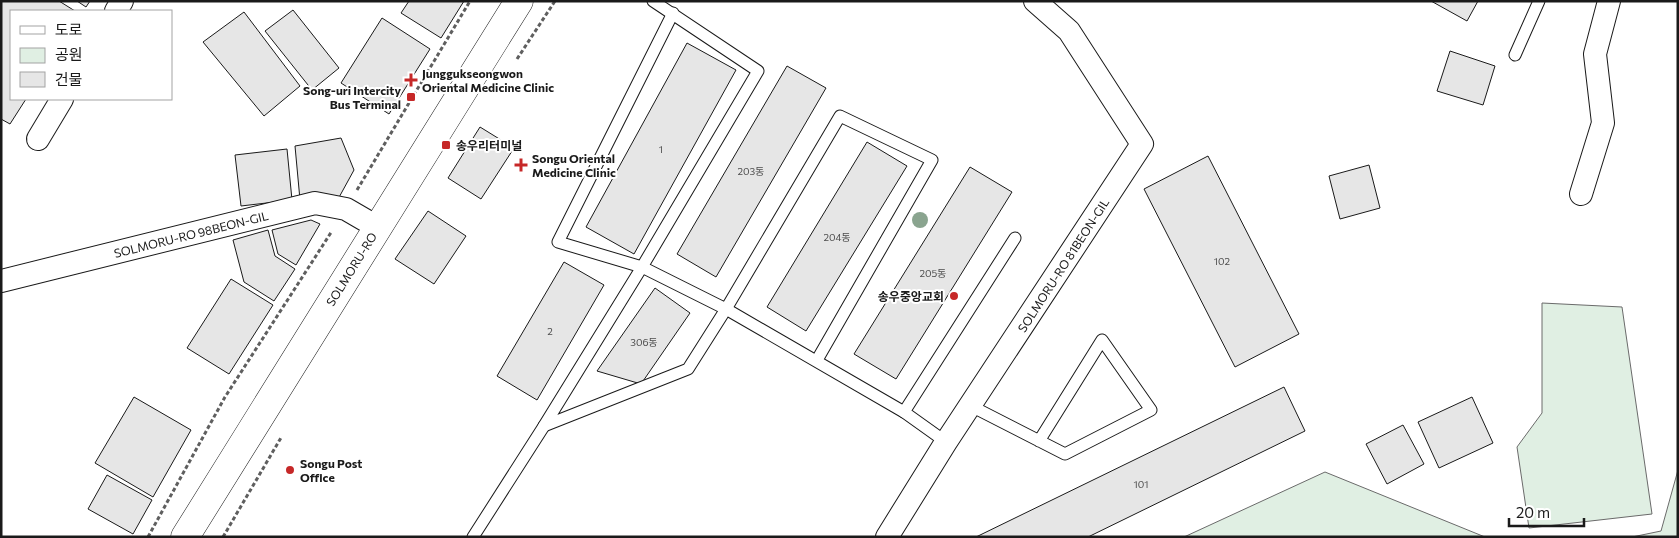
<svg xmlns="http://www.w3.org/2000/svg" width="1679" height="538" font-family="Commissioner,'Noto Sans KR',sans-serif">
<rect width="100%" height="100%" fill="#fff"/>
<g fill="#e0efe3" stroke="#6a6a6a">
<path d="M1542,303L1622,307L1652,514L1529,528L1517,447L1542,413Z"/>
<path d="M1678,470V537H1632L1661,531Z"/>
<path d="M1325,472L1485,537H1184Z"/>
</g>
<g fill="#e6e6e6" stroke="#1a1a1a">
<path d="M1,1H59L75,11H11V99H26L10,124L1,119Z"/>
<path d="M77,1H90L86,7Z"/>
<path d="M409,1H464L441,38L401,13Z"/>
<path d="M1431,1H1478L1467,21Z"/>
<path d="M293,10L339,68L312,90L265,31Z"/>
<path d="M244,12L300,86L264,116L203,42Z"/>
<path d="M382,18L430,49L389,114L341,83Z"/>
<path d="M687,43L736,70L634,254L586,227Z"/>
<path d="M1450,51L1495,66L1483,105L1437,91Z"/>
<path d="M787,66L826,88L716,277L677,254Z"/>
<path d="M480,127L514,148L481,199L448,178Z"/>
<path d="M341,138L354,170L337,201L300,200L295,146Z"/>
<path d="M867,142L907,166L806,331L767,307Z"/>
<path d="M287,149L292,200L241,206L235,155Z"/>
<path d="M1208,156L1299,334L1235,367L1144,189Z"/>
<path d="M1369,165L1380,208L1340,219L1329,176Z"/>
<path d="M970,167L1012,192L896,379L854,354Z"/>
<path d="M428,211L466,236L434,284L395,259Z"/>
<path d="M311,220L320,224L296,265L278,254L272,230Z"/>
<path d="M268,230L275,256L295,269L274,301L244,282L233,240Z"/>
<path d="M564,262L604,285L537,400L497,376Z"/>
<path d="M231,279L273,305L229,374L187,348Z"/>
<path d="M655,288L690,313L641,384L597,371Z"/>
<path d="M1284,387L1305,431L1088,537H976Z"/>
<path d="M134,397L191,430L153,497L95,463Z"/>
<path d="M1472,397L1493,443L1439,468L1418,422Z"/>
<path d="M1403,425L1424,464L1387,484L1366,444Z"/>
<path d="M107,475L152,500L133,534L88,509Z"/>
</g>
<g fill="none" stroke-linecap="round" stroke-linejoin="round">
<g stroke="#1a1a1a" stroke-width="13">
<g id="lane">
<path d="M653,1L758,71L642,267L544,426L688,369L726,309L904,412"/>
<path d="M673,13L558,242L642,267L726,309L840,116L932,160L817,360"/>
<path d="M1515,55L1539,1"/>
<path d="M971,406L1065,454L1151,410L1102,340L1039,441"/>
<path d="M946,442L904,412L1015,238"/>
<path d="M473,537L544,426"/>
</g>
</g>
<g stroke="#1a1a1a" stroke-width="24">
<g id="street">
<path d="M116,11L122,1"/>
<path d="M38,139L62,99"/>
<path d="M1581,194L1603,123L1595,54L1609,1"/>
<path d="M1,281L315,203L346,209L377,227"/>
<path d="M887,537L946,442L1142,144L1069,31L1035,1"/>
</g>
</g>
<g stroke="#1a1a1a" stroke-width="29">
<path id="secondary" d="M185,537L519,1"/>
</g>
<g stroke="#5f5f5f" stroke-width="3" stroke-dasharray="4 2.5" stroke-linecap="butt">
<path d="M517,59L555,1"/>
<path d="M357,190L470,1"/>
<path d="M148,537L225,397L332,231"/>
<path d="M223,537L282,436"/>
</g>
<use href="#lane" stroke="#fff" stroke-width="11"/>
<use href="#street" stroke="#fff" stroke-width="22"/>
<use href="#secondary" stroke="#fff" stroke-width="28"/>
</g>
<circle fill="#8aa48f" cx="920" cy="220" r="8"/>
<g fill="#c62828" stroke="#fff" stroke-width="2">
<path d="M408.5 72.5h5v5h5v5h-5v5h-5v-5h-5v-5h5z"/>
<rect x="406" y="92" width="10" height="10" rx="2.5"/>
<rect x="441" y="140" width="10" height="10" rx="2.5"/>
<path d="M518.5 157.5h5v5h5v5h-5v5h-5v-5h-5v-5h5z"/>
<circle cx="954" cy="296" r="5"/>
<circle cx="290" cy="470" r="5"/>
</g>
<g text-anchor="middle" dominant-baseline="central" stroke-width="4" stroke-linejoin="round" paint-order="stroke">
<g font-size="10" fill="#4d4d4d">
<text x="661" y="149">1</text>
<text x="751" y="171">203동</text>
<text x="837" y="237">204동</text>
<text x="1222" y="261">102</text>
<text x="933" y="273">205동</text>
<text x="550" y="331">2</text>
<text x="644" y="342">306동</text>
<text x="1141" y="484">101</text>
</g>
<g font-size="12" font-weight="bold" fill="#1a1a1a" stroke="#fff" text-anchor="start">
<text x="422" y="73">Junggukseongwon<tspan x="422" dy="14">Oriental Medicine Clinic</tspan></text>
<text x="401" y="90" text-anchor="end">Song-uri Intercity<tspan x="401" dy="14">Bus Terminal</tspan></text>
<text x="456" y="145">송우리터미널</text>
<text x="532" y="158">Songu Oriental<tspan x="532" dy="14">Medicine Clinic</tspan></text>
<text x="944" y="296" text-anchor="end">송우중앙교회</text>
<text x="300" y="463">Songu Post<tspan x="300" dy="14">Office</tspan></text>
</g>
<g font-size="12" fill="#1a1a1a" stroke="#fff">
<text transform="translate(191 234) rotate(-14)">SOLMORU-RO 98BEON-GIL</text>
<text transform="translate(1063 265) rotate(-57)">SOLMORU-RO 81BEON-GIL</text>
<text transform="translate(351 269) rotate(-58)">SOLMORU-RO</text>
</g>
</g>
<rect width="1679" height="538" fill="none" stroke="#1a1a1a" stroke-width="5"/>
<rect x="10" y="10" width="162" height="90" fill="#ffffff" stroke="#a3a3a3"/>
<rect x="20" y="26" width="25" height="8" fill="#ffffff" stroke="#a3a3a3"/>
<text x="55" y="35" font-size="15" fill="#1a1a1a">도로</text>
<rect x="20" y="48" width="25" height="15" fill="#e0efe3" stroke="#a3a3a3"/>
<text x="55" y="60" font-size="15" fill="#1a1a1a">공원</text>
<rect x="20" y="72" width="25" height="15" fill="#e6e6e6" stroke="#a3a3a3"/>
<text x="55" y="85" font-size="15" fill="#1a1a1a">건물</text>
<path d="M1509 518v8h75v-8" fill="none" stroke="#1a1a1a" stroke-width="2.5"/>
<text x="1516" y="518" font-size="15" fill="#1a1a1a" stroke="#ffffff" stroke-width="4" paint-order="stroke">20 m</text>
</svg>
